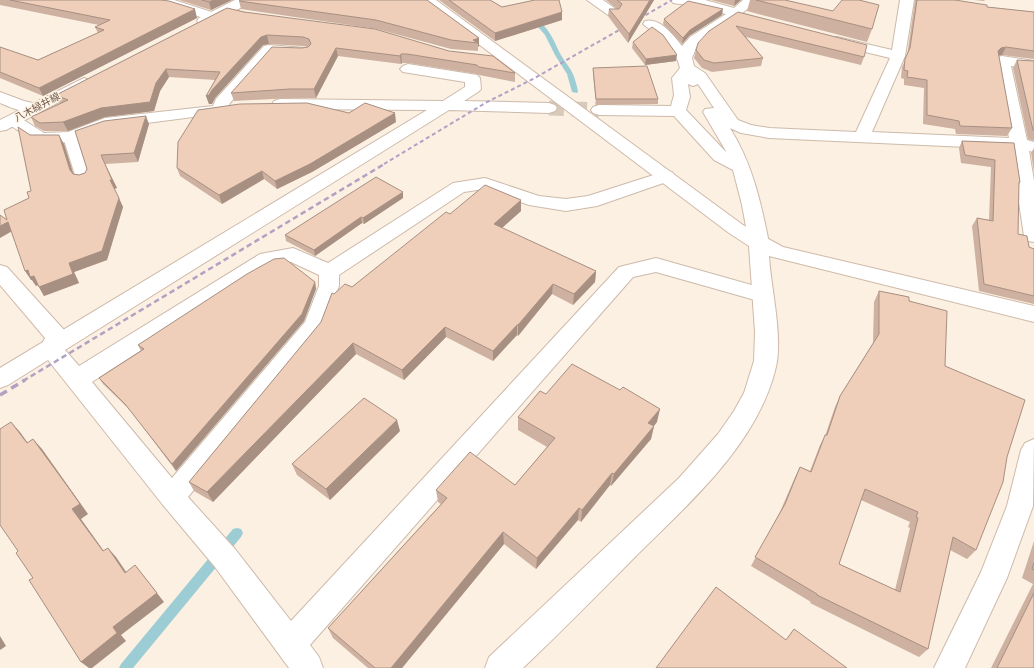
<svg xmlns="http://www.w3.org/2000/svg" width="1034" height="668" font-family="'Work Sans','Noto Sans JP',sans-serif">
<rect width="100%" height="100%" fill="#fbf0e1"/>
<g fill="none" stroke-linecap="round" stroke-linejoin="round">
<g fill="#9dcdd4" fill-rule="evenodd">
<path d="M528,20C547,18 554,42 561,55C564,61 570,67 573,74C575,79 577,86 578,92L577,93L572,92L567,74L555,55L545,35L539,28L528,22Z"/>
<path d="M237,528L241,529L243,533L241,537L133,668H119L121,664L233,529Z"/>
</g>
<path stroke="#d8cabb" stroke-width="15" stroke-dasharray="15 8" stroke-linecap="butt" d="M549,108L599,110"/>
<g stroke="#cdbaab" stroke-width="2">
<path id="lane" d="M70,133L75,134L77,137L90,178L88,181L83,182L78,181L76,178L63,137L65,134Z"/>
</g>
<g stroke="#cdbaab" stroke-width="2">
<g id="street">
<path d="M141,0H174L218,14L220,17L218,20L213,21L172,8L143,3Z"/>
<path d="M587,0H603L620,12L618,15H608Z"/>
<path d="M671,0H705L734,8L743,0H758L734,20L696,48L692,58L694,66L705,73L738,120L751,125L769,128L856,132L890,58L832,44L830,41L832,38L837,37L892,50L900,0H914L905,56L872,132L1009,138L995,60L997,57L1002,56L1034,61V69L1011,66L1027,140L1034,142V152L1029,151L1034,181V242L1027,241L1024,236L1011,149L769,138L741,133L730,128C752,163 761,202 769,243L766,248L759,249L752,248L749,243L742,205L733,170L714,160L674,116L599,115L593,113L591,110L593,107L599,105L671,106L674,95L672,78L680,68L678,61L663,40L643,24L645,21C660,17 674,36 682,46L690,37L726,14L700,7L673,3ZM688,84L693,86L698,84L714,108L705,109L703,112L727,153L686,110L690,97Z"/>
<path d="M269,45L304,48L306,51L304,54L299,55L273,54L230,103L229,105L234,109L232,112L108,128L70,142L41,143L35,142L7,123L5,120L7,117L13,115L19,117L44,133L68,132L105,118L213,106L216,99L264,46Z"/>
<path d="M408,64L477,75L480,78L481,89L478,92L464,101L549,103L555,105L557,108L555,111L549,113L449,110L65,350L79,366L260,254L293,248L328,263L453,183L485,178L539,196L566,199L588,196L666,171L672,172L675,176L672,180L597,206L566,211L529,205L484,189L464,192L339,275V286L323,331L188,497L235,549L291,621L619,267L656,258L769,290L772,295L769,300L762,302L656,272L633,277L310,645L319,657L323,668H289L215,567L163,505L48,360L8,385L0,388V368L427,110L280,109L274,107L272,104L274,101L280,99L443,101L465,87V82L403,72L400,69L403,66ZM291,262L319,275V286L305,322L172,478L92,382L272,265Z"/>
<path d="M0,92L24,101L41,105L43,108L41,111C27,115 12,108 0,103Z"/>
<path d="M1034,439L1033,506L1007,578L965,668H934L981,572L1007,506L1021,450L1025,443Z"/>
</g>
</g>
<g stroke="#d0b9a9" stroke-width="2">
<g id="secondary">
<path d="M235,0H252L250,3L209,24L204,25L199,24L197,21L199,18Z"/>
<path d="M420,0H436L743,225L783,247L1034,306V322L769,256C771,290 784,339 775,371C755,447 688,504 635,557C598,594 561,632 523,668H485L489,657L679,478L718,434L734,411L744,393L754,361L755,332L749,246L729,233Z"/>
<path d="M84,78L89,80L92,83L89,86L6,130L0,131V120Z"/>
<path d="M0,265L7,267L65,331L68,337L59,354L51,356L43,354L40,348L45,338L0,285Z"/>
</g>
</g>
<use href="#lane" fill="#fff" fill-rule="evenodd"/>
<use href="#street" fill="#fff" fill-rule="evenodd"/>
<use href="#secondary" fill="#fff" fill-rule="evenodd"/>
<path stroke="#b2a1c3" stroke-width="2" stroke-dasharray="4 3" stroke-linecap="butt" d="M384,164L487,102L533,79L672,0"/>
<path stroke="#b2a1c3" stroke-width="2.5" stroke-dasharray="5.5 3.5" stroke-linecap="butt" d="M23,381L386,163"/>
<path stroke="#b2a1c3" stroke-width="3.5" stroke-dasharray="8 5" stroke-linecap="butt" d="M0,395L25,380"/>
</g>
<g fill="#ceb1a0" fill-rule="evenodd">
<path d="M0,0H161L197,18L43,96L0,78V47L38,60L98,33L95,27L99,25L0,5Z"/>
<path d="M179,0H232L211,10Z"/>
<path d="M427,0L479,38V46L478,47V51L451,49L377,29L241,9L239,1Z"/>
<path d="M439,0H490L502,7L562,20L495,41Z"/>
<path d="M606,0H654L628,43L608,16L609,9H617Z"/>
<path d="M711,0H741L734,6Z"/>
<path d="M750,0H785L872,29L867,42L747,11Z"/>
<path d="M915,0H955L987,7L1034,12V59L1002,55H998L1012,128L1007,136L956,134L955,129L923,124L924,88L904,85V79L901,78L902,67L907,56Z"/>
<path d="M974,0H985L984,1Z"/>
<path d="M227,8L515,73V82L479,75L477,74L408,63H402L401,64L338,56L316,98H292L234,101L231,93L302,48L308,47L304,46L269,44L263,45L215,98L212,104H209L206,96L215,80L169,77L160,91L154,111L105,117L68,131H44L35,126L31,117L60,103L56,95Z"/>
<path d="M738,12L864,57L861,65L746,37L763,58L761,66L712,72L702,68L694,58L696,50Z"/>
<path d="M722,15L689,36L682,44L663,24L664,19Z"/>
<path d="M633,42L676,61L645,65L632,48Z"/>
<path d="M1017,60L1034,61V141L1028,139L1013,68Z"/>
<path d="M593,68L658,99V104L596,105L593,74Z"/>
<path d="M349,113L396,122L312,172L277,189L264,179L222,204L180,176L177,168Z"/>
<path d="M149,124L138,162L105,164L117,188L114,189L123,207L107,260L74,272L79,283L44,296L38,285L36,286L32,280H31L7,220L29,198L31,191L30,135L64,144L73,174L79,175L85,173L87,169L75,131Z"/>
<path d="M962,141L1014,143L1020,182L1019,185L1018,234L1029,247L1034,249V304L979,291L972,226L977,218L989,220L991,167L961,163L959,148Z"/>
<path d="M1034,148V172L1031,153Z"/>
<path d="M403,198L364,224L362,223L315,256L286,241L285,235Z"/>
<path d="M521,211L502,228L596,271L595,282L573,305L552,294L518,336L517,335L493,361L446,337L404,380L356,354L213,502L194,491L189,482L321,322L334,294L352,287L450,214Z"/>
<path d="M315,282L316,289L304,321L176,471L130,410L103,384L99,378L141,351L138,345Z"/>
<path d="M879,291L909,301L945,366L976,550L967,559L950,550L928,649L919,657L810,603L811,602L751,566L780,512L795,477L800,467L810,471L820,445L825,436L835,407L840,396L873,343L874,302ZM861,500L910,522L908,527L910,528L895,590L839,564Z"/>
<path d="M546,394L657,422L654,426L651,439L611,486L610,485L581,522L578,520L536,569L504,544L402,668H368L333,638L328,628L441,504L438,502L436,490L515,485L547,447L518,430V417Z"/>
<path d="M400,431L330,500L297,475L292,464Z"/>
<path d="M1034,541V668H991L1033,584L1022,578Z"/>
</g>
<g fill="#a79082">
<path d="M214,0H232L211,10L209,2Z"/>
<path d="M650,0H654L628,43L629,34Z"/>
<path d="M735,0H741L734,6Z"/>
<path d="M195,9L197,18L43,96L39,88Z"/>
<path d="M723,9L722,15L689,36L682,44L683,38L690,30Z"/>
<path d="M562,12V20L495,41V33Z"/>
<path d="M267,35L269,44L263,45L215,98L212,104H209L206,96L261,37Z"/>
<path d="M479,38V46L478,47V43L473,40Z"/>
<path d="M1006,47L1002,55L997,56L998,51L1001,48Z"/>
<path d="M336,48L338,56L316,98L314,89Z"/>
<path d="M401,54L402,63L401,64L400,56Z"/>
<path d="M677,55L676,61L645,65L646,59Z"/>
<path d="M166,69L169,77L160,91L154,111L105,117L68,131L63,122L156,83Z"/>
<path d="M395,113L396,122L312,172L277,189L275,181Z"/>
<path d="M146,116L149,124L138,162L134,153Z"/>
<path d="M59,135L64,144L75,179L70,170Z"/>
<path d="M105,164L117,188L114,189L110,180Z"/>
<path d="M262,171L264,179L222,204L219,195Z"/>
<path d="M403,192V198L364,224L363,218Z"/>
<path d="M119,198L123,207L107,260L74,272L79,283L44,296L39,287L69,263Z"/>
<path d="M521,200V211L494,235V224Z"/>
<path d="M361,217L362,223L315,256L314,250Z"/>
<path d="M8,222L14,230L0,238V226Z"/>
<path d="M28,270L34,276L40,284L36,286L32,280H31L25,271Z"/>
<path d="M596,271L595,282L573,305L574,294Z"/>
<path d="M315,282L316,289L304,321L176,471L172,464Z"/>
<path d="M553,284L552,294L518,336V325Z"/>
<path d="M517,325V335L493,361V351Z"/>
<path d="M445,327L446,337L404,380L402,370Z"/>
<path d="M353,343L356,354L213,502L207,492Z"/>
<path d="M660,409L657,422L646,436L648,423Z"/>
<path d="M397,420L400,431L330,500L326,489Z"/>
<path d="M11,422L20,432L35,453L27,443Z"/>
<path d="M654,426L651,439L611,486L614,474Z"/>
<path d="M33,439L42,449L88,514L81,519L111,561L103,551L72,509Z"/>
<path d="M612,473L610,485L581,522L582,510Z"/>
<path d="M579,508L578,520L536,569L537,558Z"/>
<path d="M503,532L504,544L402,668H391Z"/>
<path d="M108,548L116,557L133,582L125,573Z"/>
<path d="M135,565L164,602L121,635L126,641L92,668H89L81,662L113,627Z"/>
<path d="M0,636L6,646L0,650Z"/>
</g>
<g fill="#efceba" stroke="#a79082" fill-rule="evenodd">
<path d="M10,0H161L169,1L195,9L39,88L0,72V47L38,60L104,30L95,27L110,20Z"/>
<path d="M202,0H214L209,2Z"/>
<path d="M241,0H427L479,38L473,40L478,43L451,40L376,20L239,1Z"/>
<path d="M449,0H490L502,7L535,0H559L562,12L495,33Z"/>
<path d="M617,0H650L629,34L609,9H619L622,4Z"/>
<path d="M756,0H785L833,11L842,0H859L879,5L872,29Z"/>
<path d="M917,0H955L987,5V7L1034,12V51L1006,47L1001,48L998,51L1012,128L960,126L959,121L927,115V80L907,77L908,71L904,70L905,59L910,48Z"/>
<path d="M688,1L723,9L690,30L683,38L664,19Z"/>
<path d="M227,8L244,12L375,29L449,51L493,56L515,73L479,67L477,65L407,54H401L400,56L336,48L314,89H290L231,93L272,47L302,48L308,47L311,44L309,39L303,37L267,35L261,37L212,90L209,95L206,96L220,72L166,69L156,83L150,102L101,108L63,122L40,123L31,117L68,100L56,95Z"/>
<path d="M738,12L867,45L864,57L736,26L763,58L714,63L704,60L696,50L698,43L709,31Z"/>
<path d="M652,27L663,35L677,55L646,59L633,42Z"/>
<path d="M1017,60L1034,61V131L1033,130Z"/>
<path d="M647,66L658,99H596L593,68Z"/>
<path d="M307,103L349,113L365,103L395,113L310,164L275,181L262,171L219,195L177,168L178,142L198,110L240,104Z"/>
<path d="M146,116L134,153L101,155L112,180H110L119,198L102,251L69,263L73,274L39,287L34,276L30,277L28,270L25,271L8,222L0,226V215L7,220L4,210L29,198L27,192L31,191L18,127L30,135H59L70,170L73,174L79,175L85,173L87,169L75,131L104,121Z"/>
<path d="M962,141L1014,143L1020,182H1019L1018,234L1027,236L1029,247L1034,249V296L984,284L977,218L993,221L995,160L965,155Z"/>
<path d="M376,177L403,192L363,218L361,217L314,250L285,235Z"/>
<path d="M485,185L521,200L494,224L596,271L574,294L553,284L518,325H517L493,351L445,327L402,370L353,343L207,492L189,482L321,322L332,293L334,294L345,284L352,287L446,212L450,214Z"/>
<path d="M284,258L315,282L302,314L172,464L125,404L99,378L144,349L138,345L247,274L274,259Z"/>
<path d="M879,291L909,297V301L947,311L945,366L1025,400L1007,457L1003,482L976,550L953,537L928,649L817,595V594L755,557L785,504L800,467L811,472L825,435H827L840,396L879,334ZM865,489L918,512L916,517L918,518L900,592L839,564Z"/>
<path d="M572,364L620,390L623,387L660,409L648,423L654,426L614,474L612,473L582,510L579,508L537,558L503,532L391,668H375L328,628L447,498L436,490L470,452L515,485L555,438L518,417L540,391L546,394Z"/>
<path d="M364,398L397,420L326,489L292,464Z"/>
<path d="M11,422L27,443L33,439L68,487L80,504L72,509L103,551L108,548L125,573L135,565L157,593L113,627L117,633L81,662L29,580L33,578L16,553L18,551L0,525V429Z"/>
<path d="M1034,563V570L1032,569Z"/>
<path d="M716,587L786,640L794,629L847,668H656Z"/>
<path d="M1034,593V668H997Z"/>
</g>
<g text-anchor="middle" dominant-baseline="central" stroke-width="3" stroke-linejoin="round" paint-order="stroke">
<g font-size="10" fill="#715649" stroke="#fef4e6">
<text transform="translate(37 107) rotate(-28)">八木緑井線</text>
</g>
</g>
</svg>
